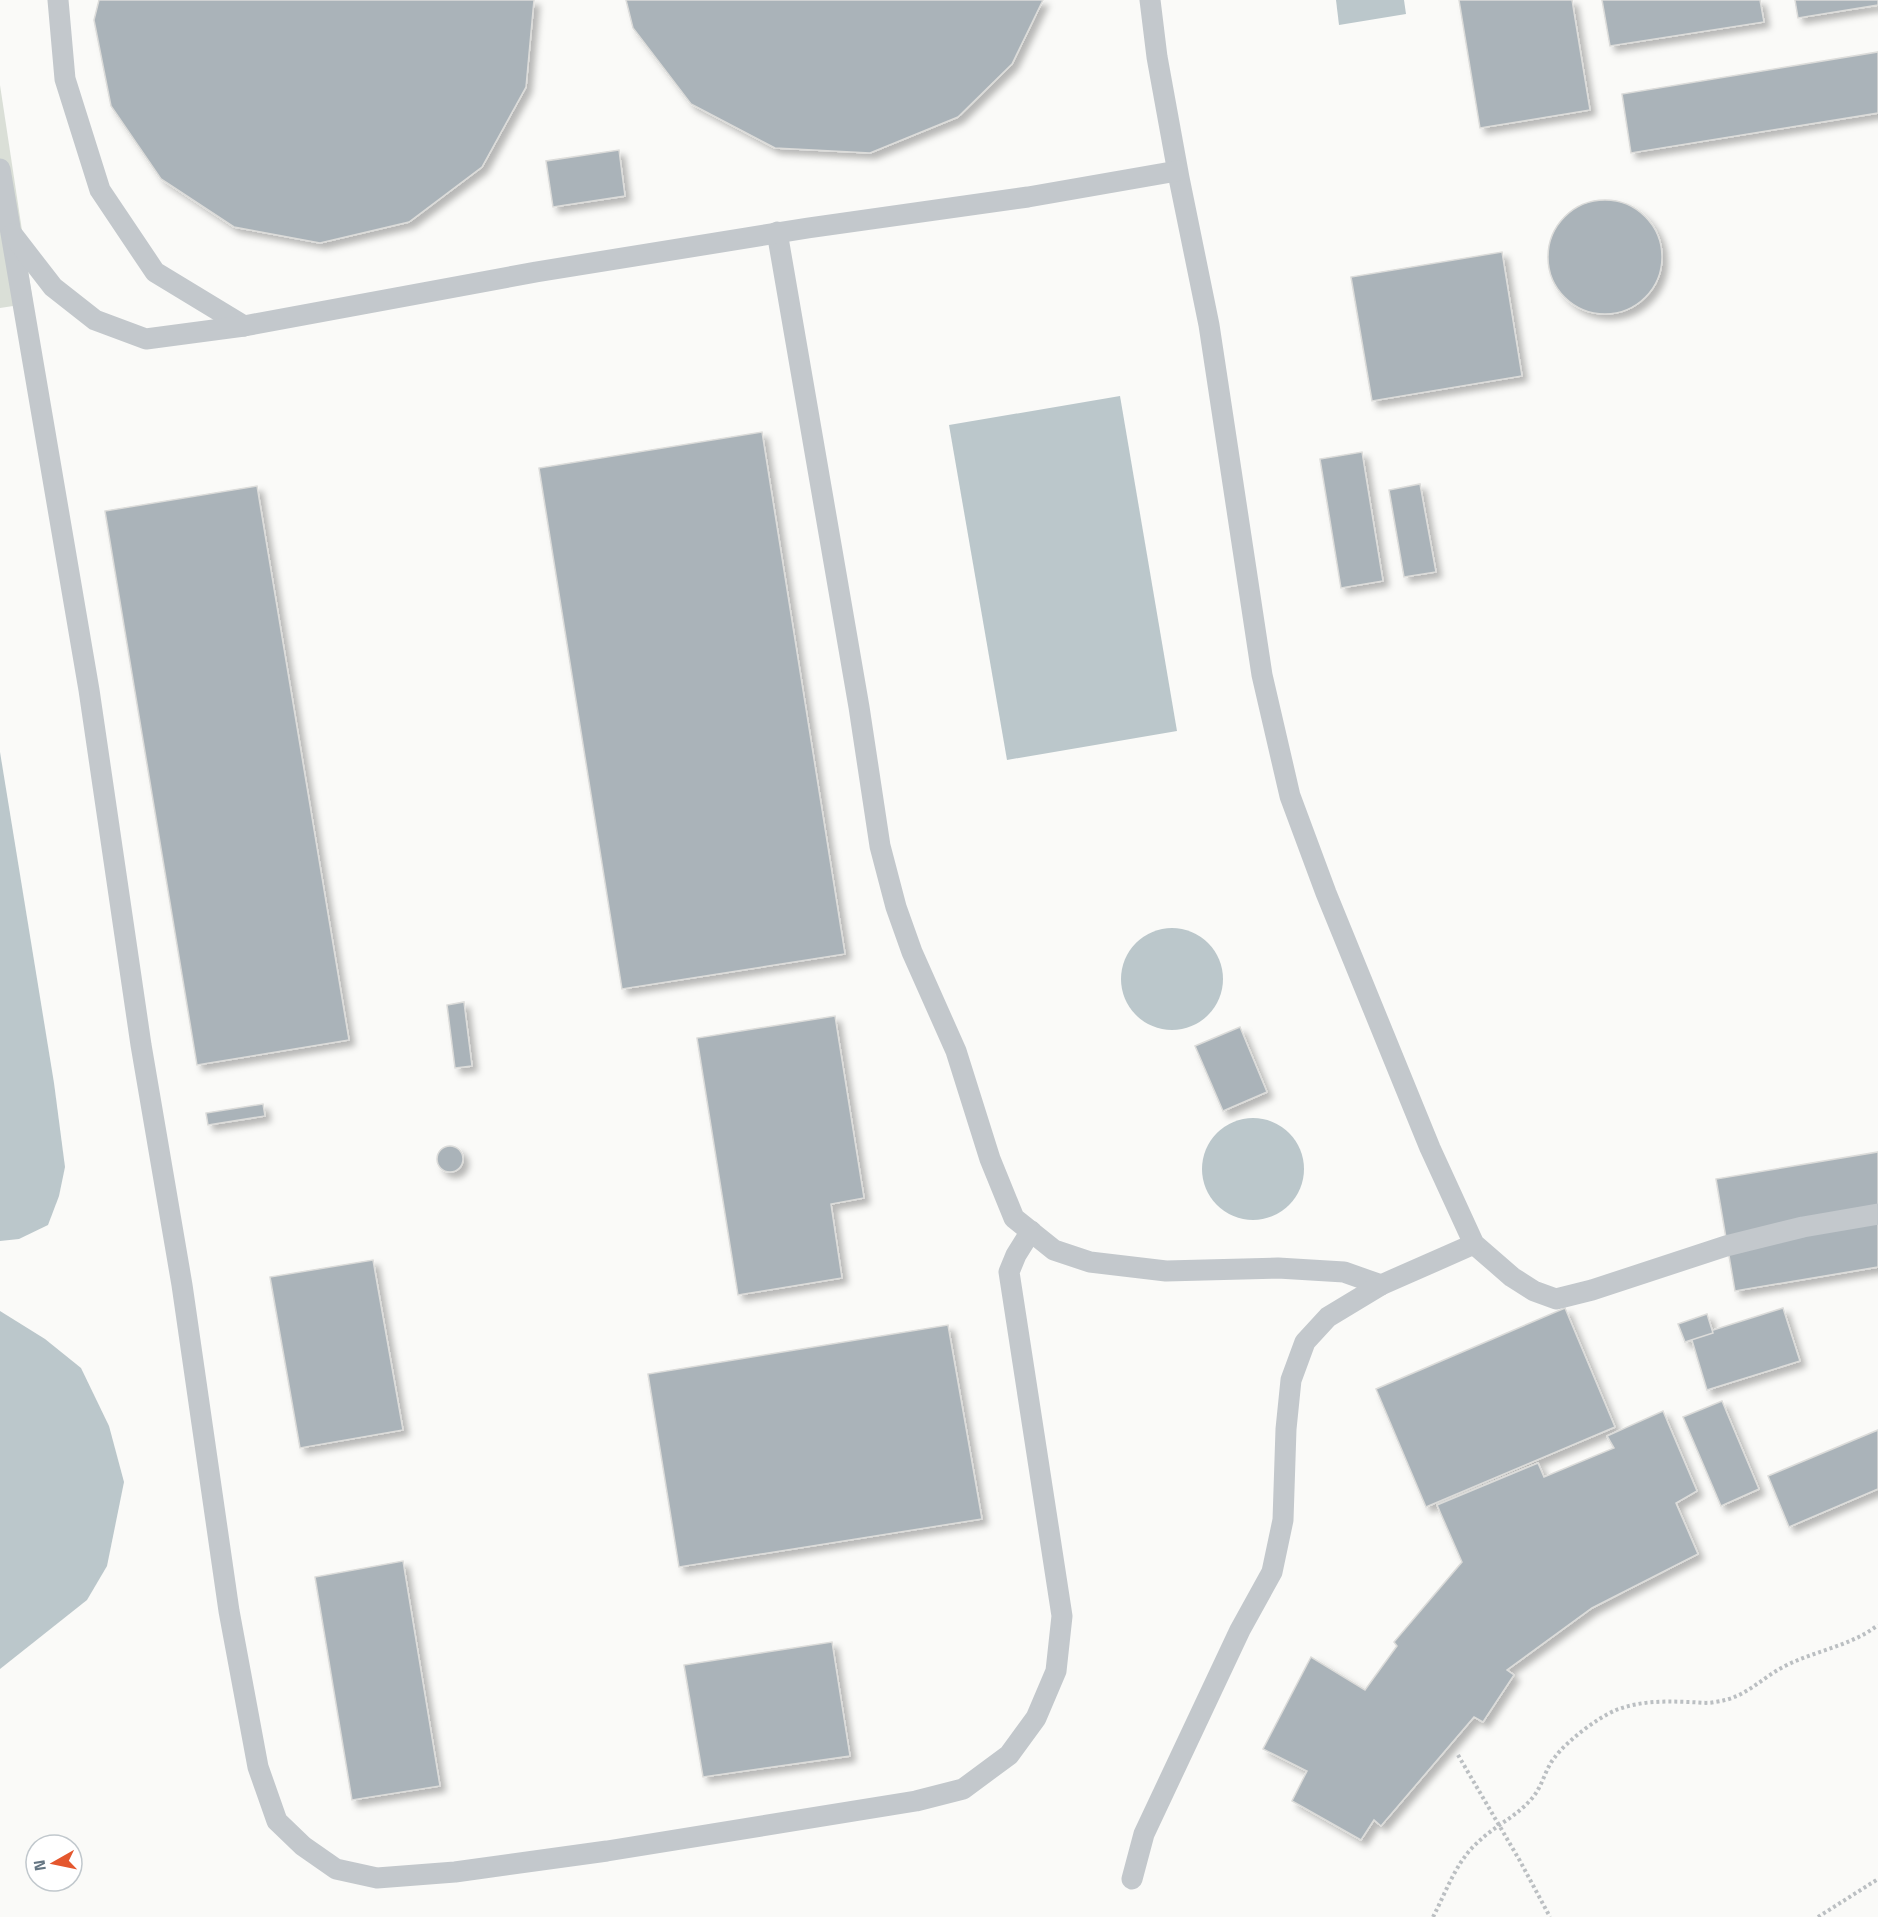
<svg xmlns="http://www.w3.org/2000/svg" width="1878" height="1917" font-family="'Titillium Web',sans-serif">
<defs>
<filter id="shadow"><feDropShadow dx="5.5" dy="5.5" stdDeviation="3" flood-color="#0004"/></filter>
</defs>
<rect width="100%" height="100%" fill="#fafaf8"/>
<path fill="#dadfd7" d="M0,85L33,303L0,308Z"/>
<g fill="#bbc7cb">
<path d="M1336,0H1404L1406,14L1339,25Z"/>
<path d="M1120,396L1177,731L1007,760L949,425Z"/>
<path d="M0,752L54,1083L65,1167L59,1196L48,1225L19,1239L0,1241Z"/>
<circle cx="1172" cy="979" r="51"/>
<circle cx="1253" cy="1169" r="51"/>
<path d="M0,1311L45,1339L81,1368L109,1426L124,1482L107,1566L87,1600L0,1669Z"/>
</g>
<g fill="#aab3b9" stroke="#dcdcda" stroke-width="1.5" filter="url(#shadow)">
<path d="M99,0H534L526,87L482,167L409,222L320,243L234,227L161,179L111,106L94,20Z"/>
<path d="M626,0H1043L1012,64L958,117L870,153L775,148L691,104L633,28Z"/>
<path d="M1459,0H1572L1590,110L1480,128Z"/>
<path d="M1602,0H1760L1764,22L1610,46Z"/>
<path d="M1795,0H1878V5L1798,18Z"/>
<path d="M1878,52V113L1631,153L1622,94Z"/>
<path d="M619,150L625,196L553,207L546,161Z"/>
<circle cx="1605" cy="257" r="57"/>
<path d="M1502,252L1522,376L1372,401L1351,277Z"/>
<path d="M762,432L845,954L622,989L539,468Z"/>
<path d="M1362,452L1383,581L1341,588L1320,459Z"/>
<path d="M1420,484L1436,572L1404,577L1389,490Z"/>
<path d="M257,486L349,1040L197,1065L105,511Z"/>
<path d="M464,1002L472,1066L455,1068L447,1005Z"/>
<path d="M835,1016L864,1198L831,1204L842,1278L738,1295L697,1038Z"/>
<path d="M1240,1027L1267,1092L1223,1111L1195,1046Z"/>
<path d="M263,1104L265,1116L208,1125L206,1113Z"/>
<circle cx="450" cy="1159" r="13"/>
<path d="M1878,1152V1267L1735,1291L1716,1179Z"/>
<path d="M373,1260L403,1430L300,1448L270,1277Z"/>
<path d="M1565,1308L1615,1427L1426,1507L1376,1389Z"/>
<path d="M1783,1308L1800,1361L1707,1390L1691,1337Z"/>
<path d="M1707,1314L1713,1333L1685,1342L1678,1324Z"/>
<path d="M948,1325L982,1519L679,1567L648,1374Z"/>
<path d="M1722,1401L1759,1489L1721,1506L1683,1417Z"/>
<path d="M1663,1411L1697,1491L1676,1503L1698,1554L1592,1608L1507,1670L1514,1675L1483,1722L1474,1717L1381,1826L1374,1820L1361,1840L1292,1801L1307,1771L1263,1749L1311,1657L1365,1690L1397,1646L1394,1642L1462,1562L1437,1505L1538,1463L1544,1477L1614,1448L1607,1436Z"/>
<path d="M1878,1430V1489L1789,1527L1768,1476Z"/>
<path d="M403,1561L440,1786L352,1800L315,1577Z"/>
<path d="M832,1642L850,1756L703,1777L684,1665Z"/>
</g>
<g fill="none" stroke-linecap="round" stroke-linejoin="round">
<g stroke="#bbbfc2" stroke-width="4" stroke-dasharray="3 3" stroke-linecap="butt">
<path d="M1458,1755L1520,1861L1550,1917"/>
<path d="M1433,1917C1446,1892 1456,1862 1477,1843C1494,1826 1518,1816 1533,1797C1543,1785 1545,1769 1555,1757C1567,1741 1597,1718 1616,1710C1640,1701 1662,1701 1688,1702C1697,1702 1706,1704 1715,1702C1747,1698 1760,1678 1787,1665C1817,1650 1851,1646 1878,1625"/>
<path d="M1818,1917L1878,1879"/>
</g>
<g stroke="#c3c8cc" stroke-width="21">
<path d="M58,0L65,79L100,190L155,272L244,326"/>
<path d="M1150,0L1157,57L1179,178L1209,325L1262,675L1290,796L1326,893L1430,1148L1474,1244L1512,1277L1534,1291L1556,1299L1592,1290L1726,1246L1803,1227L1878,1214"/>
<path d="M0,169L89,690L141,1045L182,1285L229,1611L258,1767L277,1821L303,1846L336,1869L377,1878L455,1872L607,1851L916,1801L963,1789L1009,1755L1036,1718L1056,1671L1062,1616L1009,1272L1016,1255L1031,1231"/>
<path d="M777,232L859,707L880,846L896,907L912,952L956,1051L990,1159L1014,1218L1054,1250L1090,1262L1166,1271L1278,1268L1344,1272L1381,1285"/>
<path d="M12,234L53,287L95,320L146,339L244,326L536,272L808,228L1028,197L1177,171"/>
<path d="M1132,1879L1144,1834L1240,1630L1272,1572L1283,1520L1286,1429L1291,1380L1305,1342L1328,1317L1381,1285L1474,1244"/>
</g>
</g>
<g transform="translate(54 1863) rotate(261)"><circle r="28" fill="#ffffff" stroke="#c1c8cd" stroke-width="1.5"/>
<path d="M0-4.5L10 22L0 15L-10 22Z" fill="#e4572e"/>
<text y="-9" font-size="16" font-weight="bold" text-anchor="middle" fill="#657683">N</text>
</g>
</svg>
